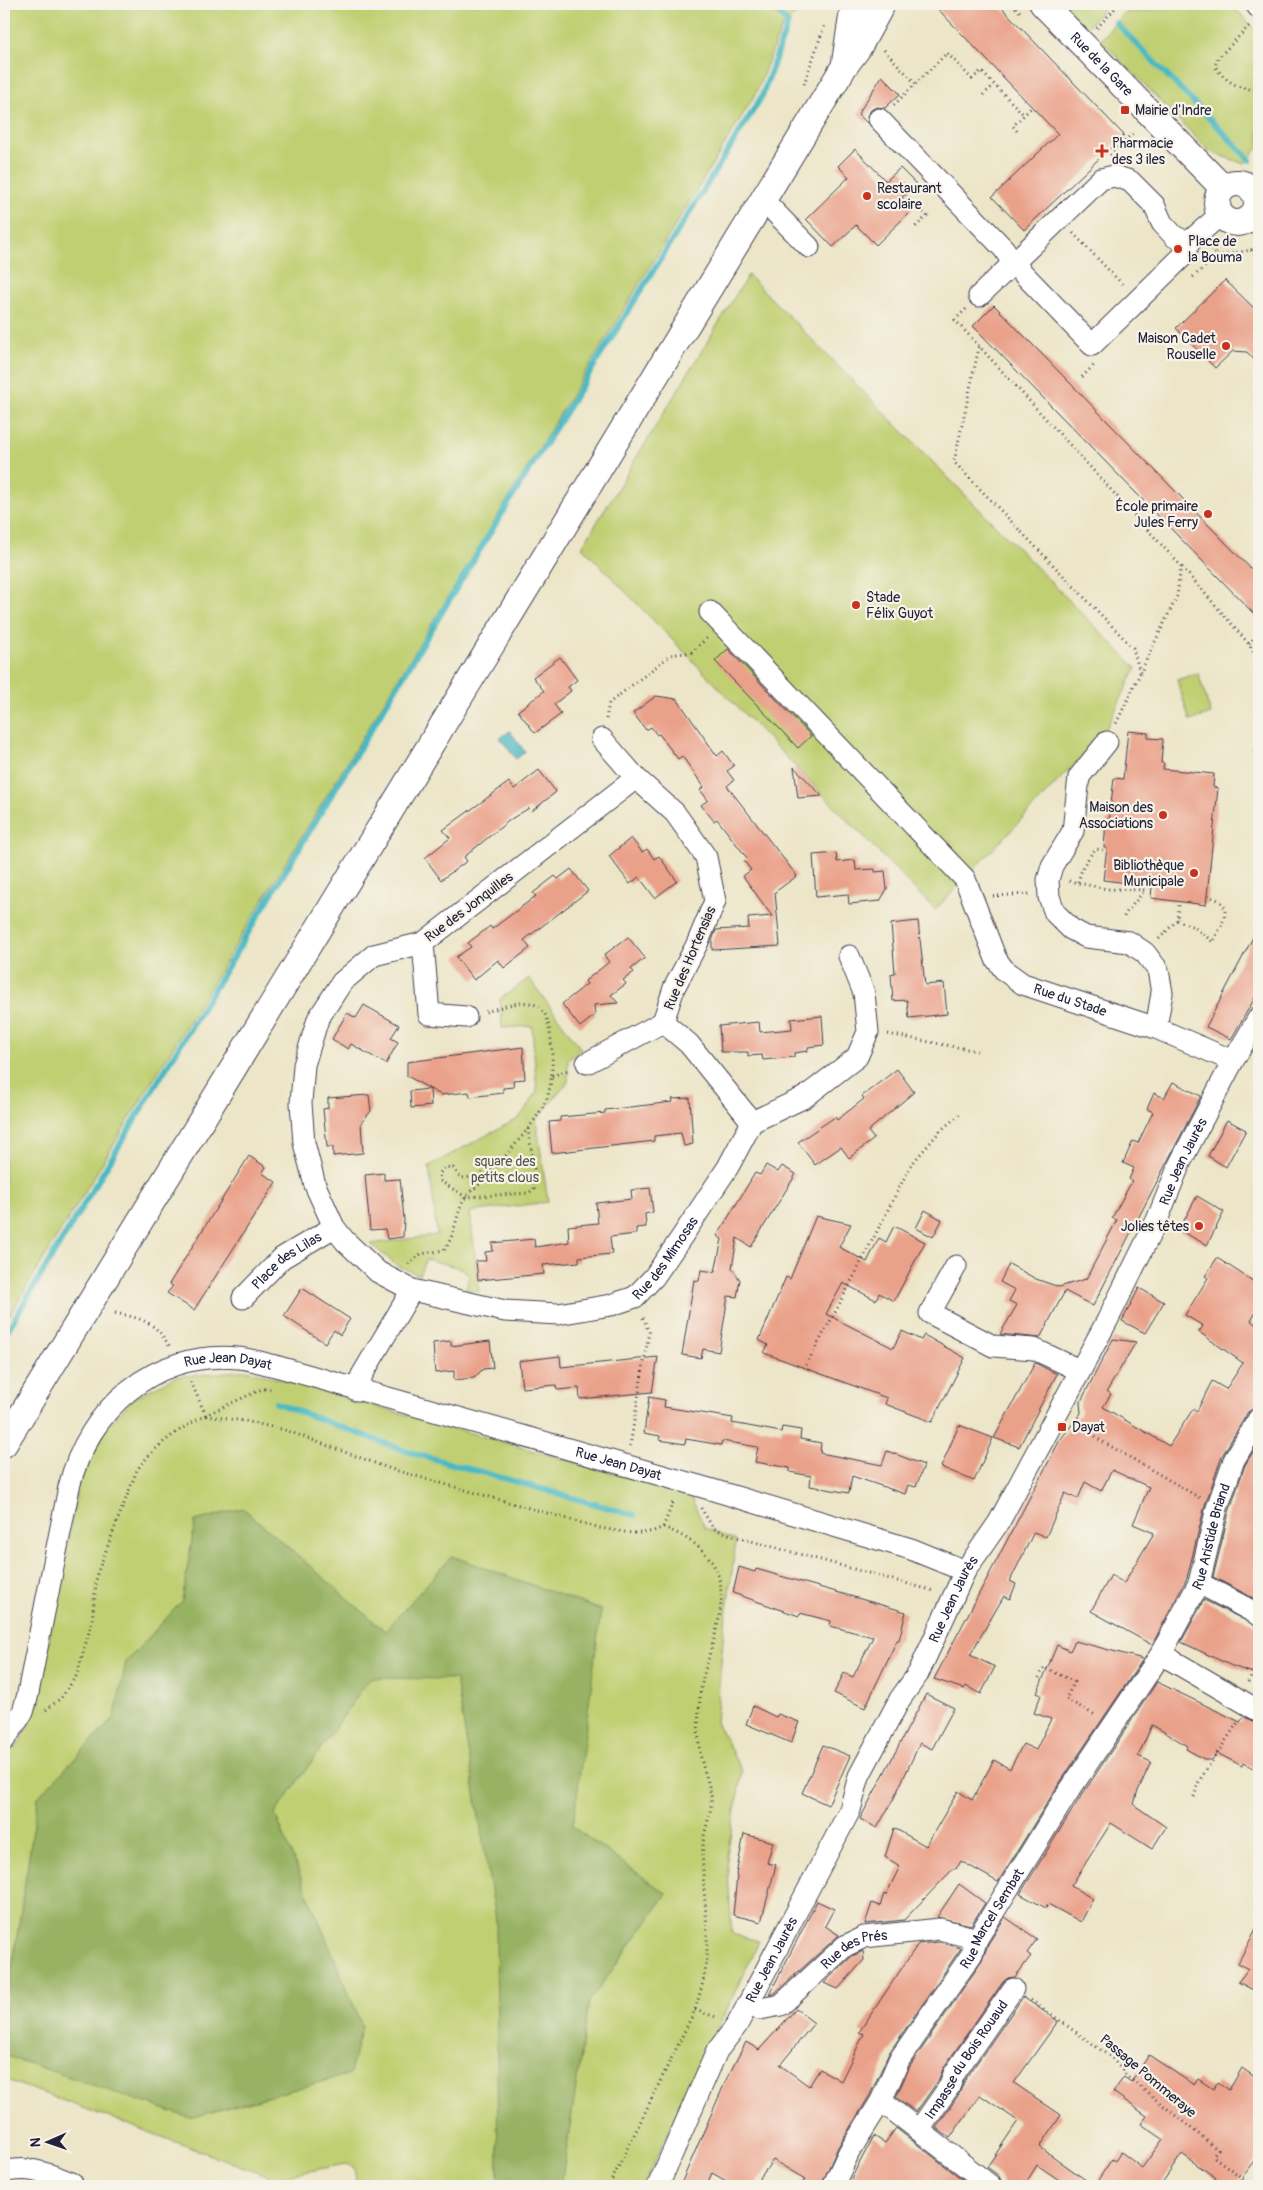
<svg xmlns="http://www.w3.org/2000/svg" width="1263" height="2190" font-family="Pangolin,sans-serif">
<rect width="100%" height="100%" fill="#f7f3e8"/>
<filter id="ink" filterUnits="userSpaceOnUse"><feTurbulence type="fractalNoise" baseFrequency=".02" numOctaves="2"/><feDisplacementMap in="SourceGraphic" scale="10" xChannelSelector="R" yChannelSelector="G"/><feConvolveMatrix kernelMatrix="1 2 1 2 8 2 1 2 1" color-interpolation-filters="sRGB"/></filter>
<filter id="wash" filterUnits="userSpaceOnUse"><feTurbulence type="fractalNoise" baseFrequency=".0096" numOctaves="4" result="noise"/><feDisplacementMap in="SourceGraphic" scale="20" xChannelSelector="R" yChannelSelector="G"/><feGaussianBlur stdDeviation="1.12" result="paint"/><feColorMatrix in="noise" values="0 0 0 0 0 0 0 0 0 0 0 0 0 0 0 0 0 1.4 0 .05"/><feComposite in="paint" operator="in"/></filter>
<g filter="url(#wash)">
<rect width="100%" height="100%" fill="#ece5c7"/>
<g fill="#c0cf71" stroke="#717856">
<path d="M4,4H807L782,26L756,93L4,1324Z"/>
<path d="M1064,4H1108L1086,28Z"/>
<path d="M1196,4L1232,5L1259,34V147L1244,164L1209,151L1101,40L1123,13Z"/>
<path d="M748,275L1136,668L1104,733L935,910L582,547Z"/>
<path d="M1198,673L1211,714L1190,721L1177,680Z"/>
<path d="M529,978L581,1049L568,1060V1082L536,1120L548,1202L470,1212L479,1292L466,1289L469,1276L463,1269L426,1259L419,1275L396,1265L371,1244L437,1235L429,1166L519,1118L537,1092L532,1026L502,1028L500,999Z"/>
<path d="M247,1370L690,1495L705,1528L736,1541L723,1639L716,1722L742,1771L727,1855L732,1934L759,1941L643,2186H357L354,2167L345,2164L274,2178L4,2079V1760L21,1741L37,1705L79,1481L101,1433L134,1398L175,1377Z"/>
</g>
<path fill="#98b263" stroke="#5d6a4f" d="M243,1508L385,1631L452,1556L601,1610L573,1827L667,1894L589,2002L561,2186H498L496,1920L456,1679L370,1678L275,1814L362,2026L350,2074L190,2118L4,2055V2021L38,1797L114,1718L126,1662L182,1601L195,1521Z"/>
<path fill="#4ab9c2" stroke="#366e7e" d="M510,731L525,752L516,759L500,738Z"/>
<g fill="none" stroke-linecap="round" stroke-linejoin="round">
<g stroke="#4ab9c2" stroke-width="6">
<path d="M1116,23L1250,160"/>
<path d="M4,1336L488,536L762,96L788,23L769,4"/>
<path d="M276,1403L406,1451L634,1515"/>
</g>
</g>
<g id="blocks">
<g fill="#eaa18a">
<path d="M933,4H998L1124,135L1024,230L992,197L1058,134Z"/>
<path d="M882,76L900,94L885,108L876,107L871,110L867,116L868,124L858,114Z"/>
<path d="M855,149L886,181L900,168L916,184L902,197L913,209L876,245L856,225L833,247L806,219L849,177L838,166Z"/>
<path d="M1225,280L1259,313V365L1247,352L1233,351L1215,368L1176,328Z"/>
<path d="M994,305L1259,577V619L973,326Z"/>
<path d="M728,649L811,736L798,748L715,661Z"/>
<path d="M560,657L577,680L568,687L571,691L554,704L561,714L535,733L518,711L544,691L533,677Z"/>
<path d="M656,696L677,699L717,756L723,751L734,766L727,771L734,780L727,786L797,876L775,892L780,946L712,950V941L716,930L749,928L748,918L772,916L743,876L751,870L744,861L747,858L717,819L714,821L701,805L708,800L700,790L704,787L682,756L678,759L659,734L657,735L651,727L646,730L633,713Z"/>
<path d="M1128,731L1148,733V738L1163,739L1161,763H1164L1163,769L1214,774L1213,787L1218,788L1206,905L1151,898L1152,886L1103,880L1107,848H1104L1106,821H1109L1114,778L1123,779Z"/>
<path d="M794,767L822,796L798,798Z"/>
<path d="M539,770L556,792L532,811L529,808L511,819L464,857L467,861L441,880L425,858L450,838L443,830L509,782L514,789Z"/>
<path d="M631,838L642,852L647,849L654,859L659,856L677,881L655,898L639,877L630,884L609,856Z"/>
<path d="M836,853L837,862L855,860L856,870L875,869V872L885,871L887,889L880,901L849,904L848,894L816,897L813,855Z"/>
<path d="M571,869L588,891L524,940L530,948L504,968L498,960L474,980L456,957L471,947L468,943L490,926L492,929L536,896L533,893L555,876L558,879Z"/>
<path d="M918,921L925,985L944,983L947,1014L909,1018L907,1000L893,1001L891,974L895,973L891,924Z"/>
<path d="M1259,926V991L1231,1039L1206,1027Z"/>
<path d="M628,937L645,958L631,969L634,972L623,980L626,984L611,995L618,1003L594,1005L595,1015L580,1027L562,1004L587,984L585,981L609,962L604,955Z"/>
<path d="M364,1005L399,1025L391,1038L398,1042L386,1064L351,1044L348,1049L332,1039L347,1013L356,1018Z"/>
<path d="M822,1016L824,1045L808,1047V1051L794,1053V1057L763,1060L762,1055L748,1056V1052H721L719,1026L759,1022L760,1032L792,1029L791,1019Z"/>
<path d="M523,1047L525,1079L513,1080L514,1087L503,1088V1093L470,1097L469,1092L441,1095L407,1076V1062Z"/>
<path d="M897,1069L914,1092L868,1131L874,1139L849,1158L841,1147L815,1165L798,1142L835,1117L837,1120L864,1099L862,1096Z"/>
<path d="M1173,1082L1201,1096L1093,1306L1065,1291L1040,1338L1000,1334L1017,1305L1009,1301L1015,1290L1000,1282L1009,1264L1036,1279L1059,1287L1086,1279L1117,1220L1112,1218L1132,1181L1129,1179L1134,1168L1123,1163L1133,1141L1138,1143L1153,1112L1147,1109L1154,1093L1164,1098Z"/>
<path d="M430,1089L431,1106L411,1108L410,1091Z"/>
<path d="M369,1095L371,1111L361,1123L363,1153L333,1156V1147H327L323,1109L328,1108V1098Z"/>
<path d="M690,1098L693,1144L684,1146L681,1133L654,1136V1141L552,1153L549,1122L560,1121V1117L605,1113V1110L673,1102L672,1099Z"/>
<path d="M1227,1120L1246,1130L1226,1167L1208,1156Z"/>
<path d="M249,1156L266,1167L262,1173L276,1182L194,1310L167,1293L173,1286L169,1284Z"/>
<path d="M766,1165L778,1172L782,1166L796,1174L751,1247L737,1238L732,1268L740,1280L737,1297L728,1296L719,1352L703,1349L701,1358L682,1355L694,1280L699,1281L701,1270L715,1272L722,1239L717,1236L755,1173L760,1175Z"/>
<path d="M384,1173V1180L400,1179L404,1219L403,1237L387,1239L385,1229L370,1230L365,1175Z"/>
<path d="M650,1188L653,1212L645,1214L646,1227L636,1228V1234L610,1237L612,1254L579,1257V1262L543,1265L544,1274L478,1280L476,1261H486L485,1252L493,1251L492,1243L534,1239L535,1247L569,1242L568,1226L598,1223L596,1203L632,1199L631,1190Z"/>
<path d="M1197,1196L1224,1212L1207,1245L1179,1230Z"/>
<path d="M925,1210L942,1220L933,1237L916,1228Z"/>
<path d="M816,1216L851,1224L839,1247L867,1262L879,1238L886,1242L894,1226L925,1242L894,1301L879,1293L876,1300L843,1283L826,1314L893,1348L902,1331L921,1340L924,1335L965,1358L932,1422L885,1404L887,1398L764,1353L768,1345L759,1340L786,1277L790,1279Z"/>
<path d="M1217,1258L1259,1285V1307L1251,1321L1259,1327V1406L1248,1412L1222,1456L1205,1505L1187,1578L1152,1645L1091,1611L1111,1575L1124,1583L1154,1533L1133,1524L1149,1487L1112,1470L1101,1491L1085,1482L1078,1499L1065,1493L1046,1537L1034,1532L1010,1581L1016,1584L1010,1599L1004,1596L970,1655L995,1667L981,1694L966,1686L964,1689L934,1679L1060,1440L1081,1413L1080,1403L1113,1339L1136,1342L1107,1391L1111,1394L1103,1407L1169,1446L1193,1409L1197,1411L1212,1381L1226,1389L1243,1363L1199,1332L1203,1326L1185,1315L1208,1278L1205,1276Z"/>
<path d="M302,1288L350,1319L340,1335L334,1330L325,1343L284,1316Z"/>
<path d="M1139,1288L1164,1302L1145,1333L1122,1321Z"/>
<path d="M451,1341V1346L490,1341L493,1368L483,1369L474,1378L454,1380V1371L435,1373L433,1343Z"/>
<path d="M560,1356L561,1367L658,1357L652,1392L580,1399L579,1388L557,1390L556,1385L522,1388L519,1361Z"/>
<path d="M1035,1363L1057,1374L1019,1447L994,1438Z"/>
<path d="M649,1397L665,1400L664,1407L733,1418L732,1423L781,1432L782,1427L801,1430L800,1439L821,1443L820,1453L882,1465L887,1451L924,1465L916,1487L908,1485L905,1494L852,1476L849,1493L810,1486L811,1476L790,1472V1468L755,1462L758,1447L722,1441L721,1445L686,1439L685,1444L659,1440L660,1436L644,1433Z"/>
<path d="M959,1425L993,1438L974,1481L941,1467Z"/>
<path d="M1259,1442V1601L1213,1577L1229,1512L1245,1465Z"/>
<path d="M739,1567L755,1572L756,1569L906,1612L899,1640H897L865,1708L834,1693L844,1673L853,1677L873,1637L830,1626L831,1621L800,1613L799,1616L733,1593Z"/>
<path d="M1204,1600L1259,1627V1675L1232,1666L1181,1642Z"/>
<path d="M1075,1641L1143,1659L1057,1787L998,1882L961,1861L956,1869L954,1868L904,1920L865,1924L872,1903L880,1906L884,1894L886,1895L900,1866L885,1857L894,1828L926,1846L958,1791L972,1800L994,1760L1010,1769L1023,1744L1036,1750L1051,1719L1034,1713L1041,1695L1037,1693L1057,1645L1070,1651Z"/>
<path d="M1157,1682L1240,1722L1244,1717L1259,1723V1772L1244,1763L1242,1766L1217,1753L1212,1760H1206L1186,1749L1188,1746L1152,1725L1138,1756L1151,1762L1137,1793L1134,1805L1166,1827L1152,1849L1111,1823L1071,1886L1093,1899L1081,1922L1048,1904L1046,1908L1020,1894L1078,1801Z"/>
<path d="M926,1694L954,1708L932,1749L920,1743L894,1798L877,1828L860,1819Z"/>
<path d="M753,1706L776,1717L778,1714L799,1722L791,1743L746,1724Z"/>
<path d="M823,1745L850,1756L828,1805L802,1793Z"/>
<path d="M744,1834L773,1842L767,1863L776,1865L761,1922L733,1915L737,1876L736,1875Z"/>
<path d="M959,1884L985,1903L971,1925L937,1917Z"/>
<path d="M817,1901L834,1909L825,1926L839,1935L775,1993L769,1995Z"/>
<path d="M1005,1917L1037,1939L1027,1953L1031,1956L1015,1977L1008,1978L1003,1982L944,2067L938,2081L916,2112L896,2097L910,2066L982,1961L988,1944Z"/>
<path d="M1259,1923V1993L1238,1982L1248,1969L1238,1963Z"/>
<path d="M939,1942L961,1948L889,2053L870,2095L838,2147L821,2186H801L805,2179L773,2160L754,2186H735L712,2173L706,2186H680L727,2078L746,2042L759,2050L796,2009L814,2023L780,2065L809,2086L820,2069L841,2081L864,2034L859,2032L918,1944Z"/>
<path d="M863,1951L864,1960L838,1989L824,1983L852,1956Z"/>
<path d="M1023,1997L1058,2021L1014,2083L1061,2115L1040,2147L1094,2186L1112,2159L1115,2161L1121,2152L1142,2168L1163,2139L1141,2124L1147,2116L1113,2092L1124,2077L1131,2082L1149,2055L1194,2085L1198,2079L1213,2089L1218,2082L1229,2090L1242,2068L1259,2080V2156L1235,2186H1209L1216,2178L1182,2154L1162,2183L1167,2186H1068L1037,2165L1024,2186H1003L999,2176L987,2167L1018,2121L980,2095L950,2138L936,2128L959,2094L965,2080Z"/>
<path d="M896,2128L971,2186H847L874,2136L885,2143Z"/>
</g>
</g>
</g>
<g filter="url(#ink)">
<use href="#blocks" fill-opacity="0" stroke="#403f50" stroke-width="1"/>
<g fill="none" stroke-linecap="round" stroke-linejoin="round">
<g stroke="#403f50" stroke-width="23">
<g id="minor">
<path d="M1256,4L1259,8"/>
<path d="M879,119L1004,249L1013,263L1092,345L1186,253L1189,242"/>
<path d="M1252,190L1259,183"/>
<path d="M763,200L809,247"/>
<path d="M979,296L1101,179L1114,176L1130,181L1154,205L1162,223L1175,237L1189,242L1221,214"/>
<path id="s1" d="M710,612L965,879L996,959L1005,971L1023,984L1156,1028L1233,1061"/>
<path d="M602,739L636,778L675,813L706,857L715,901L697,944L674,988L663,1022"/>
<path d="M1107,742L1079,777L1073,831L1052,866L1048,880L1049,897L1055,913L1071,929L1086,937L1129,942L1145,953L1158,970L1162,993L1156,1028"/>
<path id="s2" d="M636,778L423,943L374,955L342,982L318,1019L304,1065L301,1103L304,1143L315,1185L334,1227L345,1241L378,1272L412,1290L505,1311L558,1314L611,1305L635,1297L654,1277L679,1241L728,1167L752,1122L805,1097L857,1057L868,1032L864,993L849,956"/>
<path d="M423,943L429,1014L466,1017"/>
<path d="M663,1022L689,1044L752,1122"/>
<path d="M587,1063L663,1022"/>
<path d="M956,1266L930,1313L993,1346L1034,1349L1079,1370"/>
<path id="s3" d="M243,1298L282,1258L334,1227"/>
<path d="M356,1390L362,1375L412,1290"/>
<path d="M1199,1583L1259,1615"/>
<path d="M1161,1654L1259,1711"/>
<path id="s4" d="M4,1740L23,1712L27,1698L69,1487C88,1409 154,1350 238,1358C252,1359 265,1364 279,1367L713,1490L911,1549L965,1571"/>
<path id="s5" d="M747,2006L760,2009L781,2005L845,1946L864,1937L940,1929L977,1939"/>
<path d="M881,2101L991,2186"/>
<path id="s6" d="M919,2130L949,2087L954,2074L1013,1989"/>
<path d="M4,2172C29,2165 48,2174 72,2183L73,2186"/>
<path id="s7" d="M658,2186L717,2051L737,2025L850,1810L859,1776L900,1699L918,1674L965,1571L999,1522L1107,1321L1157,1220L1180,1163L1233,1061L1259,1017"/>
<path id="s8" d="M833,2186L849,2152L881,2101L899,2060L972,1954L977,1939L1067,1794L1161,1654L1178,1622L1199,1583L1217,1508L1234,1460L1259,1418"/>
</g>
</g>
<g stroke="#403f50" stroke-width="28">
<g id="major">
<path id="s9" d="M1043,4L1223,188"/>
<path d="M845,62L854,4"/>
<circle cx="1237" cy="203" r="20"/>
<path d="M4,1444L844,67L858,48L882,4"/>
</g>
</g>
<g stroke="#403f50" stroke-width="3" stroke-dasharray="1 4" stroke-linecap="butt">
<path d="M1012,4L1020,12"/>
<path d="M1249,26L1218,58L1215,66C1225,81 1240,91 1259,89"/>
<path d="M1097,28L1119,4"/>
<path d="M884,50L916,84"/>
<path d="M804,84L825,24"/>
<path d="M983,95L994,85"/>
<path d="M894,105L947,53L972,79L981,71L1024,115"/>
<path d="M1017,131L1013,126L1031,108"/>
<path d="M1110,155L1135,131"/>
<path d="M906,194L927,216L914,228"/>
<path d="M1073,233L1124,286"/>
<path d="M1251,250L1259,259"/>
<path d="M1217,256L1251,250L1259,242"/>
<path d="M1193,277L1217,256L1212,249"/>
<path d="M966,309L955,320L1181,566L1177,596L1116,724"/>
<path d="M979,347L954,462L1133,648L1140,673"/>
<path d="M1082,377L1094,365"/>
<path d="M1182,567L1249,644L1259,662"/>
<path d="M1249,644L1253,639L1259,645"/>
<path d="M606,719L609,703L671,655L692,652L707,638"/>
<path d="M1259,741L1254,751L1259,754"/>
<path d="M1069,881L1107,889L1145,890L1125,914L1123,920"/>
<path d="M1078,882L1083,866L1095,849L1103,850"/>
<path d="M993,896L1029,894"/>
<path d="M1177,920L1194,927L1213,942C1222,923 1237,904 1208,896"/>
<path d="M1159,939L1177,920L1179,905"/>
<path d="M888,1034L977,1051"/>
<path d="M552,1076L568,1070"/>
<path d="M492,1169L475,1177L461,1178L453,1168L445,1167L439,1174L440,1181L466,1197L528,1193L534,1189L536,1181L528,1128"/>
<path d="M408,1264L421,1254L444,1250C456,1235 455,1215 465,1198C470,1190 481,1184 487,1177C503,1158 542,1117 548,1095C554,1074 553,1048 549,1027C542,989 511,1005 485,1012"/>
<path d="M115,1313C144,1319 154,1321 170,1347"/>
<path d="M806,1365L838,1307L911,1165L940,1131L960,1114"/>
<path d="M191,1382L206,1416"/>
<path d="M206,1416L245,1421L285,1430L391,1469L600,1528C620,1531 643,1538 663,1527C686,1536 710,1550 718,1575C730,1615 703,1658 700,1698C698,1717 697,1739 701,1758C704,1771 709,1783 711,1795C713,1812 704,1828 703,1844C701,1879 708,1915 707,1950C707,1971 701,1990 695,2010L609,2186"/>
<path d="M1078,1418L1098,1439L1200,1498"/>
<path d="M630,1446L649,1332L642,1315"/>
<path d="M701,1508L713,1528L733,1536L934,1591"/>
<path d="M663,1527L674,1500"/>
<path d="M1039,1678L1044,1667L1074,1682L1066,1699L1095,1715"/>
<path d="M1248,1682L1259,1658"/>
<path d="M46,1710L61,1698L77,1675L92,1621L97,1574L137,1470C168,1427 216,1411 262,1389H272"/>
<path d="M1194,1797L1199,1781L1238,1722"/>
<path d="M1031,2000L1112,2058L1127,2076L1218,2150L1213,2156L1253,2186"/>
<path d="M695,2010L716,2017"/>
</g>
<use href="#minor" stroke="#fff" stroke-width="21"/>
<use href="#major" stroke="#fff" stroke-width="26"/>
</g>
</g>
<g fill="#c8321e" stroke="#f7f3e8" stroke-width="2">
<rect x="1120" y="105" width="10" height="10" rx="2.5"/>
<path d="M1099.5 143.5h5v5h5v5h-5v5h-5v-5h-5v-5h5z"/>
<circle cx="867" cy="196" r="5"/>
<circle cx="1178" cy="249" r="5"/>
<circle cx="1226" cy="346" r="5"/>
<circle cx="1208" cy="514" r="5"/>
<circle cx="856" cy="605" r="5"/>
<circle cx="1163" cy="815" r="5"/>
<circle cx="1194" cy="873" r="5"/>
<circle cx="1199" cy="1226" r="5"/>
<rect x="1057" y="1422" width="10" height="10" rx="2.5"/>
</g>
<g text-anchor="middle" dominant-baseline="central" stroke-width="4.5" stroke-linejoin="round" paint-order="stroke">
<g font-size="14" fill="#22223b" stroke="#f7f3e8">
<text stroke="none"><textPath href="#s9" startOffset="84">Rue de la Gare</textPath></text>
<text transform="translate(469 907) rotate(-37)">Rue des Jonquilles</text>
<text transform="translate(690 958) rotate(-67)">Rue des Hortensias</text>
<text stroke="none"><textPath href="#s1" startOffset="542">Rue du Stade</textPath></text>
<text stroke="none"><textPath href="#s7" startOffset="1154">Rue Jean Jaurès</textPath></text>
<text stroke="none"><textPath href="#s2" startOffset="1000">Rue des Mimosas</textPath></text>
<text stroke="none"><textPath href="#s3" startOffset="58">Place des Lilas</textPath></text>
<text stroke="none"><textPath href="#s4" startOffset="486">Rue Jean Dayat</textPath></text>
<text stroke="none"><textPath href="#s4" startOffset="891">Rue Jean Dayat</textPath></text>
<text stroke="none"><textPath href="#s8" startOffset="755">Rue Aristide Briand</textPath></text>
<text stroke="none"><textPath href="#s7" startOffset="659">Rue Jean Jaurès</textPath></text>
<text stroke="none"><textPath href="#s8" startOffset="312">Rue Marcel Sembat</textPath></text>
<text stroke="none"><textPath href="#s5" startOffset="129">Rue des Prés</textPath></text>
<text stroke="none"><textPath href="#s7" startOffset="254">Rue Jean Jaurès</textPath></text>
<text stroke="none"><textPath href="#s6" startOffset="85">Impasse du Bois Rouaud</textPath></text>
<text transform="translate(1148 2076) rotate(40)">Passage Pommeraye</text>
</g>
<g font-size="14" fill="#22223b" stroke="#f7f3e8" text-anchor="start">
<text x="1135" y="110">Mairie d'Indre</text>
<text x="1112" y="143">Pharmacie<tspan x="1112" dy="16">des 3 iles</tspan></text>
<text x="877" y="188">Restaurant<tspan x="877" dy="16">scolaire</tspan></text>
<text x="1188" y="241">Place de<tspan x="1188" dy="16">la Bouma</tspan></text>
<text x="1216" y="338" text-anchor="end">Maison Cadet<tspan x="1216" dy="16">Rouselle</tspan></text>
<text x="1198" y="506" text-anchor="end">École primaire<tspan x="1198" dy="16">Jules Ferry</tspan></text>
<text x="866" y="597">Stade<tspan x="866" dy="16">Félix Guyot</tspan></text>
<text x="1153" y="807" text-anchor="end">Maison des<tspan x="1153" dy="16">Associations</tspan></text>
<text x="1184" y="865" text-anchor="end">Bibliothèque<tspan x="1184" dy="16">Municipale</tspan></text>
<text x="1189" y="1226" text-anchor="end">Jolies têtes</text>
<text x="1072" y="1427">Dayat</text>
</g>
<g font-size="14" fill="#51564b" stroke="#f7f3e8">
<text x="505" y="1161">square des<tspan x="505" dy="16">petits clous</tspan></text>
</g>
</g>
<rect width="1263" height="2190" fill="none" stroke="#f7f3e8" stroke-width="20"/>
<g transform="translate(48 2142) rotate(268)" stroke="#f7f3e8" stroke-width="4" paint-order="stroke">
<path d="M0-4L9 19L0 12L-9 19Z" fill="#22223b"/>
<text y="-8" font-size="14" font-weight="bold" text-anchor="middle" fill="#22223b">N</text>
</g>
</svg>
